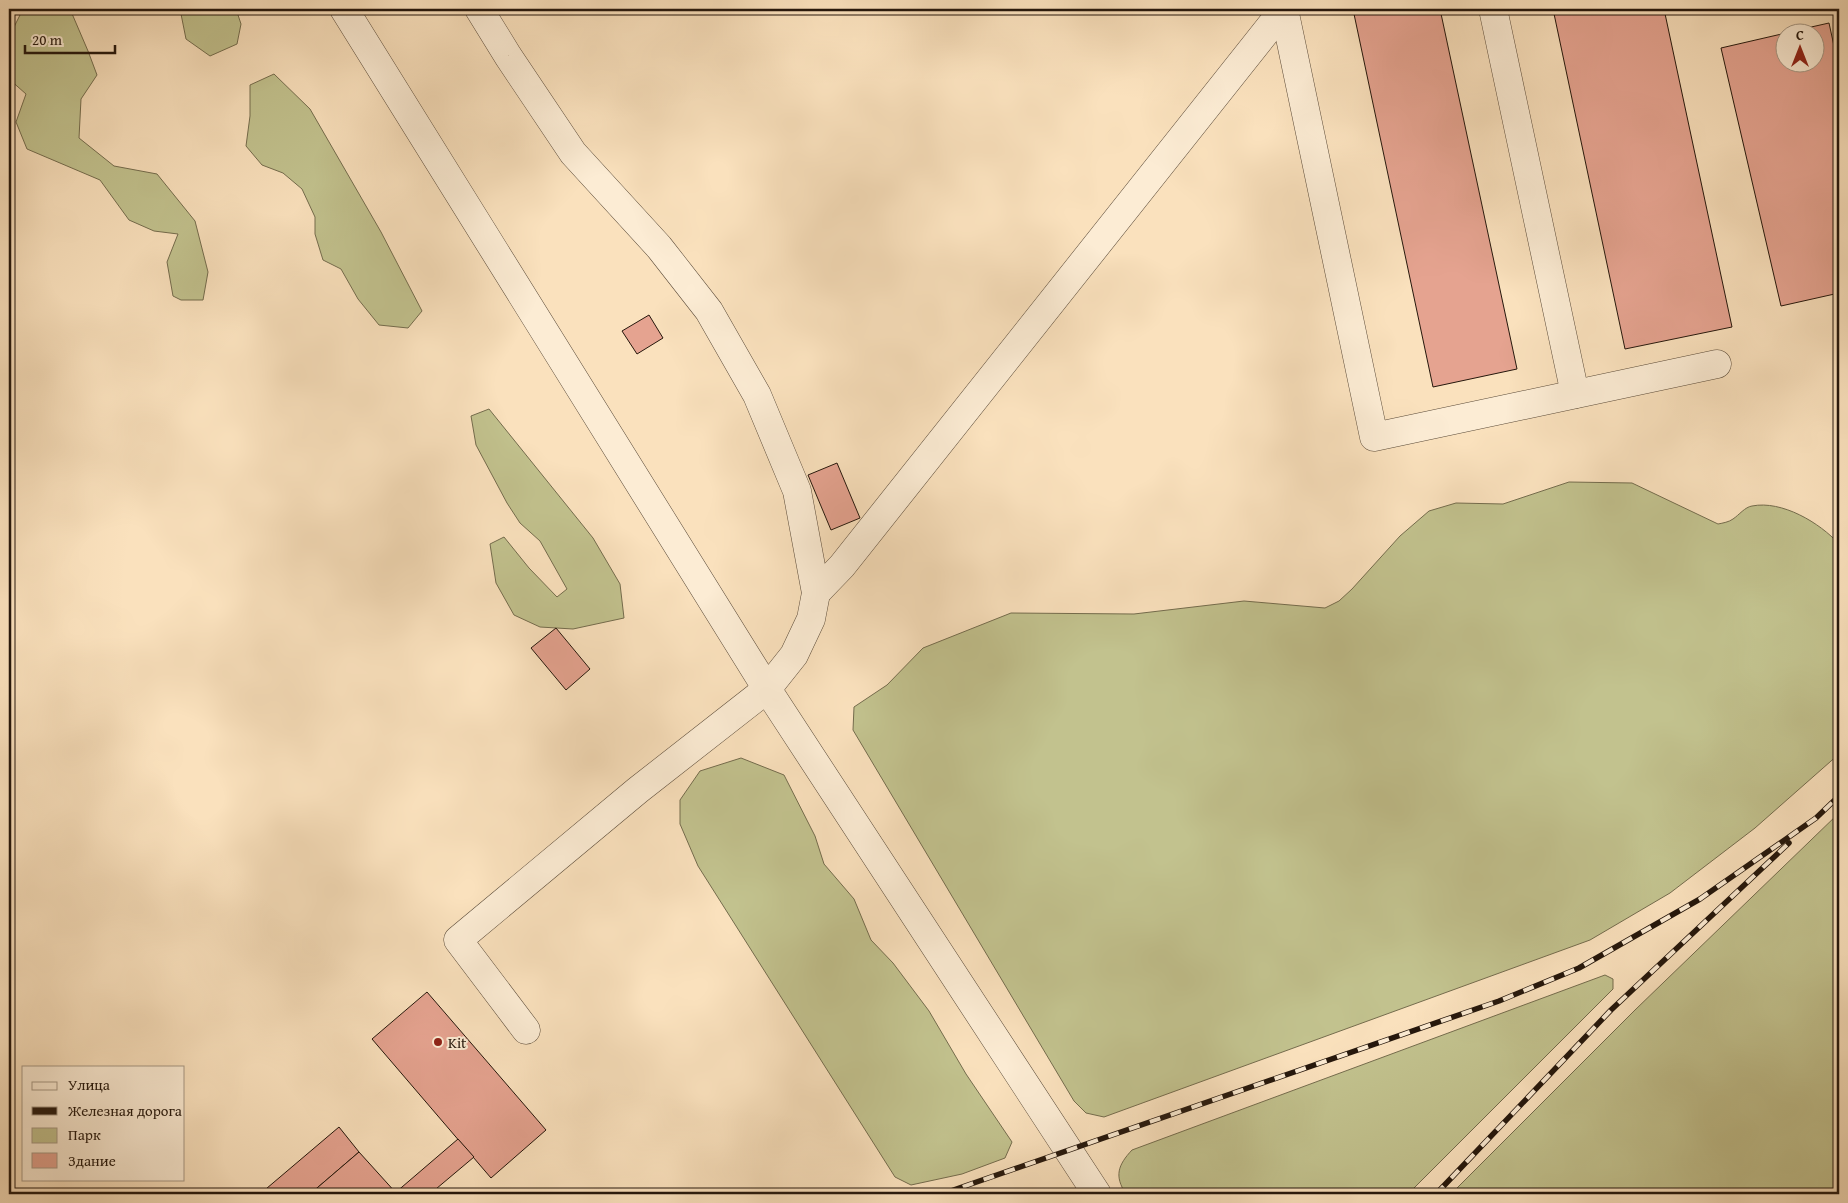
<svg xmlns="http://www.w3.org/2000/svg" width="1848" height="1203" font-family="'Gentium Book Plus',serif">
<rect width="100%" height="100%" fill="#fae1bd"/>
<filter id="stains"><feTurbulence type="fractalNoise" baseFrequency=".004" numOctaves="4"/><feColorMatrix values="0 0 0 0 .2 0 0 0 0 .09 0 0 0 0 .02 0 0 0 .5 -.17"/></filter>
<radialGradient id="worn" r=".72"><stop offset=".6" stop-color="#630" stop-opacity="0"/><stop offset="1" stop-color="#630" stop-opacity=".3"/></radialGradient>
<g fill="#c2c28e" stroke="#746c4d">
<path d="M23,9H70L88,51L97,75L81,99L79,138L114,166L157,174L195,221L208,272L203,300H181L173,296L167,262L178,234L154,231L129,220L100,180L27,149L16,122L26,94L9,79V29L14,27Z"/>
<path d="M180,9H236L241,24L237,44L210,56L186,39Z"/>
<path d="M274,74L310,109L381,232L422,311L408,328L379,325L358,299L341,269L323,260L315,234V217L302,189L283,173L262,165L246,146L250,116V85Z"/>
<path d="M489,409L593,538L620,584L624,618L573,629L540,627L514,615L496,583L490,544L504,537L529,568L557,597L567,589L540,541L520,523L507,503L476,445L471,416Z"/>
<path d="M1569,482L1632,483L1718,524C1723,523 1729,522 1733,519C1739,515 1745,507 1752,506C1782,500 1820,523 1839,544V754L1755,828L1670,893L1590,940L1104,1117L1086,1113L1074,1101L853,730L854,707L887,685L923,648L1011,613L1134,614L1244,601L1325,608L1339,601L1352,589L1400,536L1429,511L1456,503L1503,504Z"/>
<path d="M741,758L784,775L815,836L824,864L854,899L871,940L893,963L929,1011L966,1074L1012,1142L1005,1158L962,1174L911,1185L895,1177L698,866L680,824V800L700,771Z"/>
<path d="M1839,813V1194H1451L1635,1010Z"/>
<path d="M1605,975L1613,979V989L1408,1194H1126C1114,1176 1118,1165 1132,1150Z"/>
</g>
<g fill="#e5a390" stroke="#25170c">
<path d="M1380,9H1440L1517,369L1433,387L1354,14Z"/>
<path d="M1553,9H1664L1732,327L1625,349Z"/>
<path d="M1829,23L1839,69V293L1781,306L1721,48L1786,33V62H1816V32H1789Z"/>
<path d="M649,315L663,338L637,354L622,331Z"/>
<path d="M837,463L860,518L831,530L808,475Z"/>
<path d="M556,628L590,669L566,690L531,648Z"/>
<path d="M427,992L546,1130L491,1178L372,1039Z"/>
<path d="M339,1127L359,1152L310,1194H260Z"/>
<path d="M458,1139L474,1157L430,1194H397L395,1193Z"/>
<path d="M359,1152L397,1194H310Z"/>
</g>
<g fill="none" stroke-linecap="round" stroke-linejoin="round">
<g stroke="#5a4a38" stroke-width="29">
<g id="minor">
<path d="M344,9L767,689L1097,1194"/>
<path d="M479,9L508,56L573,153L659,247L709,311L757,395L797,491L816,593L811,619L794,655L767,689L638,790L458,940L526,1030"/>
<path d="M1284,9L1374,437L1717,364"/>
<path d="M1493,9L1575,394"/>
<path d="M816,593L842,566L1284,9"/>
</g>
</g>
<use href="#minor" stroke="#fcecd4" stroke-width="28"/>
<g stroke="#25170c" stroke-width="5.5">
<g id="rail">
<path d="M942,1194L1499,1001L1579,968L1700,899L1816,818L1839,796"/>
<path d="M1436,1194L1611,1010L1789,843"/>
</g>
</g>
<use href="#rail" stroke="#fcecd4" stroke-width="4" stroke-dasharray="11" stroke-linecap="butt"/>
</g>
<circle fill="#8f2418" stroke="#fcecd4" stroke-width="2" cx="438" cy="1042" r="5"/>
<g text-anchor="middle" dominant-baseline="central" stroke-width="4" stroke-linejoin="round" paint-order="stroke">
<g font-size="15" fill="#25170c" stroke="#fcecd4" text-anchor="start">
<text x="448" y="1042">Kit</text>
</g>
</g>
<rect width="1848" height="1203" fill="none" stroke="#fae1bd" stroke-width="30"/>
<rect x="10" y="10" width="1828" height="1183" fill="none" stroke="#25170c" stroke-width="2.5"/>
<rect x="15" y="15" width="1818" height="1173" fill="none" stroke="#25170c"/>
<rect x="22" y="1066" width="162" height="115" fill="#fcecd4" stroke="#a69784"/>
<rect x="32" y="1082" width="25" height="8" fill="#fcecd4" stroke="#a69784"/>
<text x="68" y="1090" font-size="15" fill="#25170c">Улица</text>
<rect x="32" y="1107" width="25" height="8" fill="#25170c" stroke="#a69784"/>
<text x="68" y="1116" font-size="15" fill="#25170c">Железная дорога</text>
<rect x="32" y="1128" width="25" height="15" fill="#c2c28e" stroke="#a69784"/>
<text x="68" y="1140" font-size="15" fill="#25170c">Парк</text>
<rect x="32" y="1153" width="25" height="15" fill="#e5a390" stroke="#a69784"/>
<text x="68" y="1166" font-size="15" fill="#25170c">Здание</text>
<g transform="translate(1800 48)"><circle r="24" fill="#fcecd4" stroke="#a69784"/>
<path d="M0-4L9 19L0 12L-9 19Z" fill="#8f2418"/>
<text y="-8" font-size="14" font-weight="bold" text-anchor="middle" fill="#25170c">С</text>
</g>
<path d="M25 45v8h90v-8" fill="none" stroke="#25170c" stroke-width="2.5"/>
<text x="32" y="45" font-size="15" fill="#25170c" stroke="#fcecd4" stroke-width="4" paint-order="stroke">20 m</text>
<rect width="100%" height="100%" filter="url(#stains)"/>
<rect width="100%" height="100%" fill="url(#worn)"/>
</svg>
